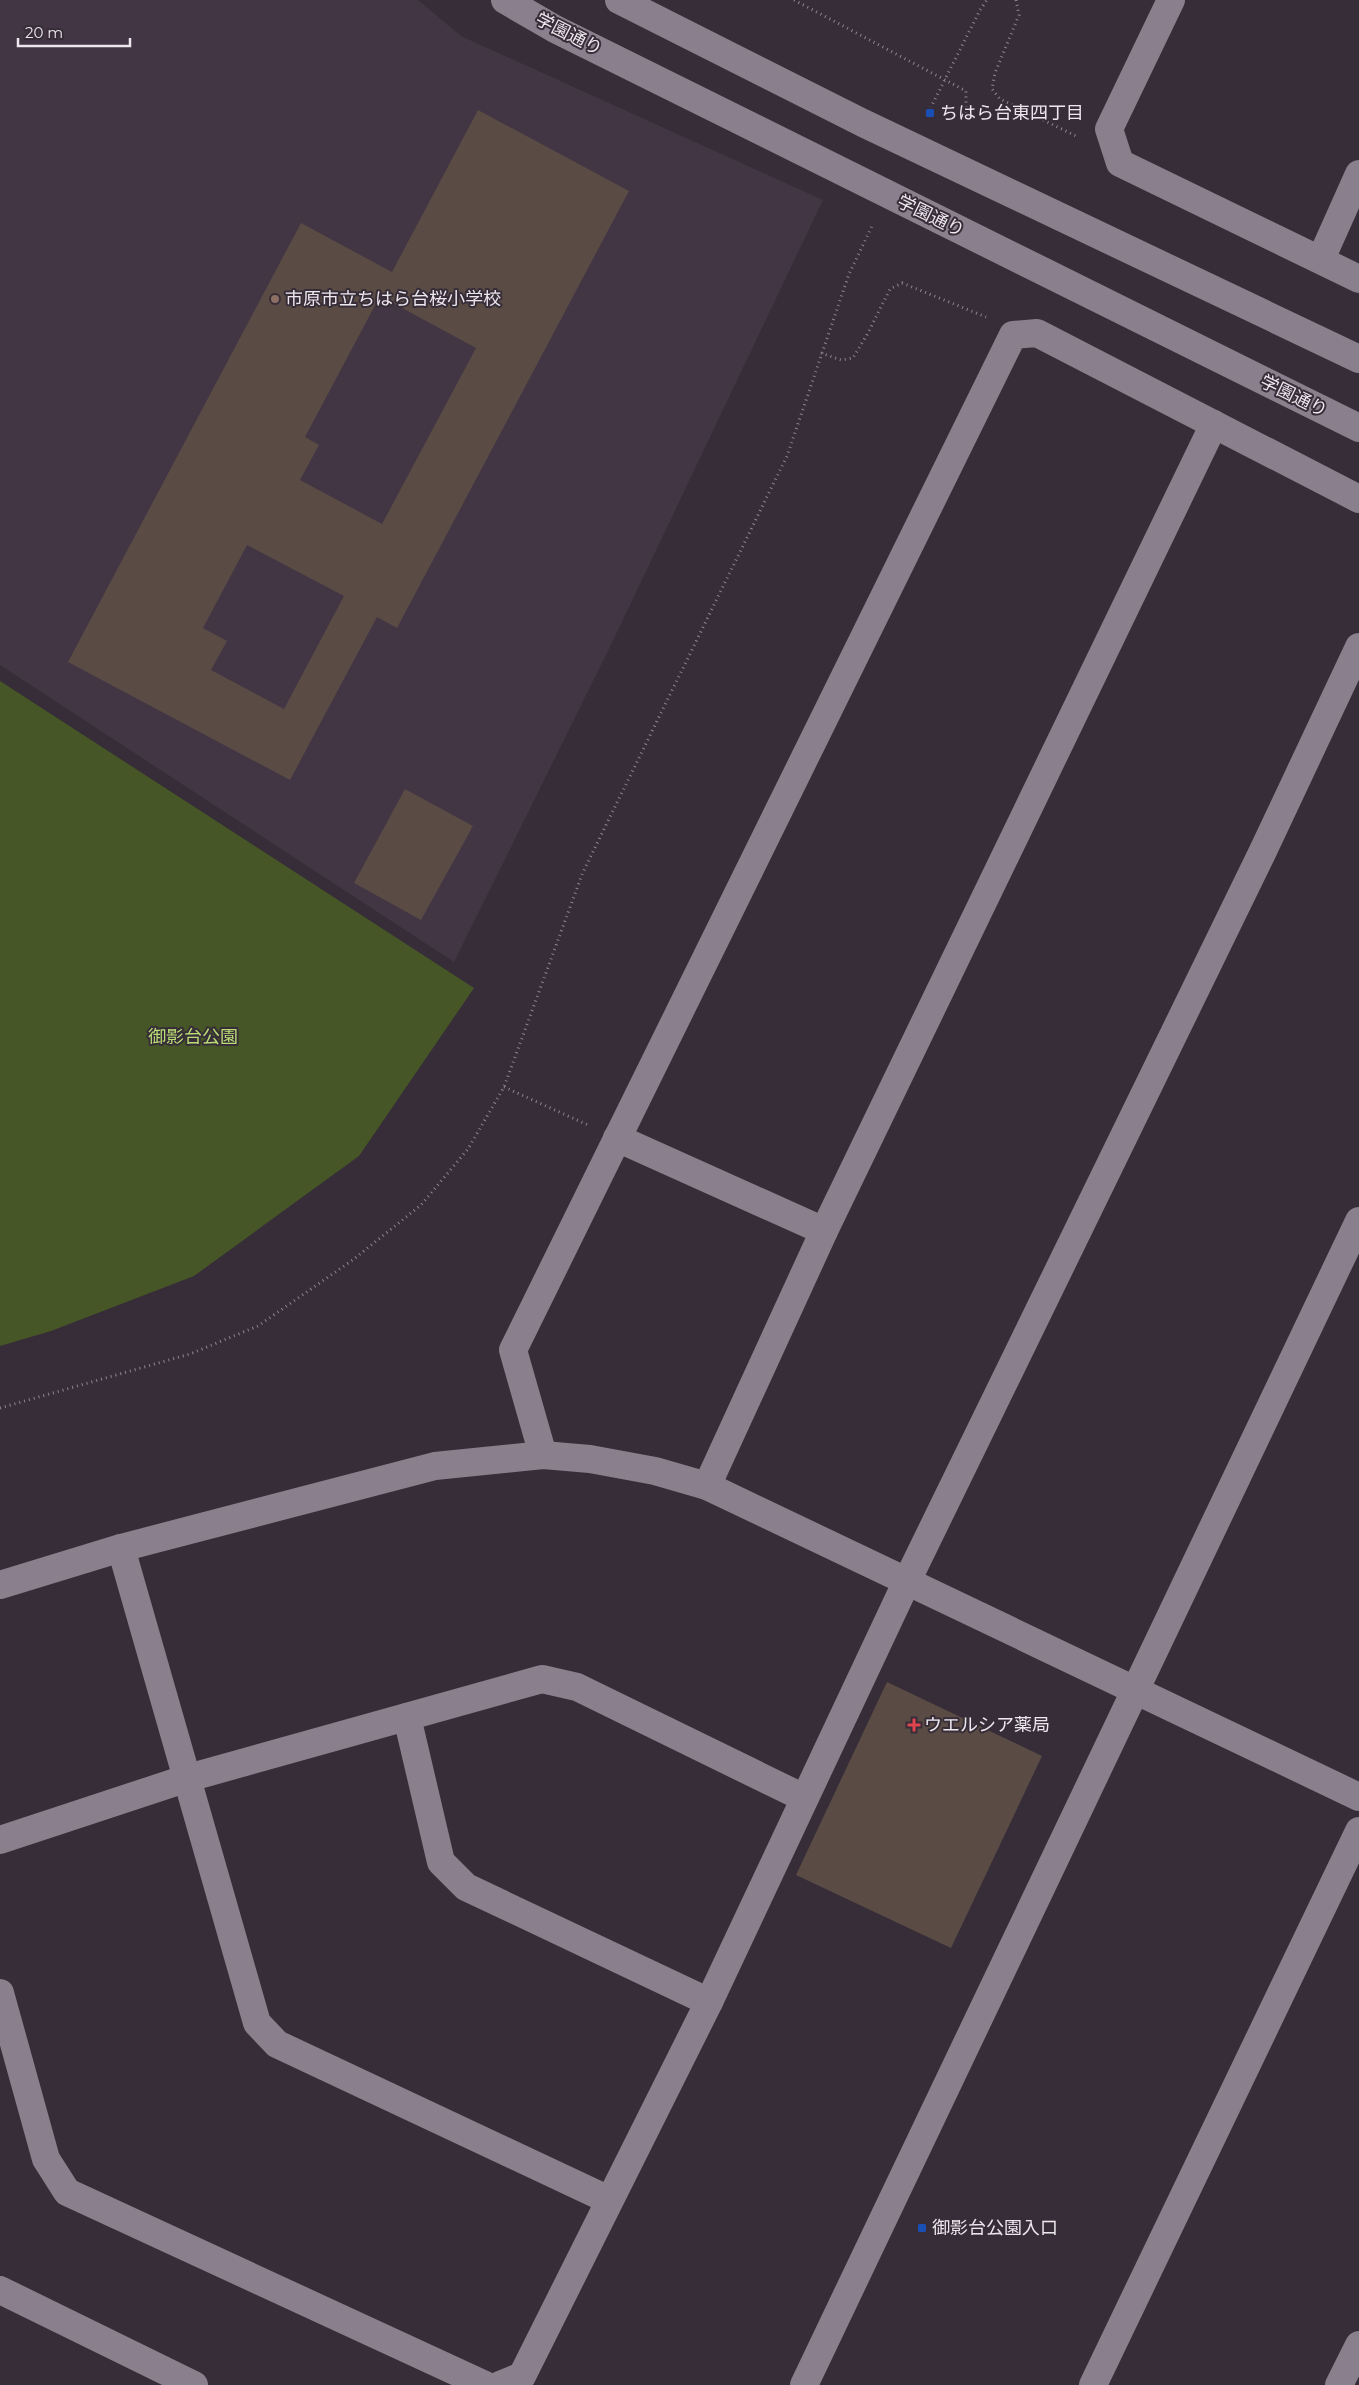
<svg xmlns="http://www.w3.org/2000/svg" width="1359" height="2385" font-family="Montserrat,'Noto Sans JP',sans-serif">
<rect width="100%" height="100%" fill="#362d38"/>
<path fill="#423544" d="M0,0H418L461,36L823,200L610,647L454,962L0,665Z"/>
<path fill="#465626" d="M0,681L474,988L359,1156L194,1276L51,1331L0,1346Z"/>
<g fill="#5a4c44" fill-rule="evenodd">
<path d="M478,110L629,191L397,628L377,617L290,780L68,662L301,223L392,272ZM380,296L476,348L382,524L300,480L319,445L305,437ZM247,545L344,596L284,709L211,670L227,641L203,628Z"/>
<path d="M405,789L473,826L421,920L354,883Z"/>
<path d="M887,1682L1042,1756L951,1948L796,1875Z"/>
</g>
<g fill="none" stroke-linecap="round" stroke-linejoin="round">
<g stroke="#8c858e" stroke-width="3" stroke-dasharray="1 4" stroke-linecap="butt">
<path d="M794,0L966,91V117"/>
<path d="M1016,0L1019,15L995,73L992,89L1000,99L1076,136"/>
<path d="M926,117L980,10L987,0"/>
<path d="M821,353L841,360L853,358L868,333L890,289L902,283L986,317"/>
<path d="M504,1087L588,1125"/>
<path d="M0,1408L190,1354L258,1326L354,1259L421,1205L468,1149L504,1087L583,872L787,456L849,274L873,224"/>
</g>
<g stroke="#8a7f8c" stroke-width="28">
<path d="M505,0L555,29L1359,428"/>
<path d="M619,0L863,123L1359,359"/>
<path d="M1171,0L1109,129L1120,163L1359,279"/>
<path d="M1321,259L1359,174"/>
<path d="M617,1138L824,1231"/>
<path d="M543,1455L513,1350L1013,335L1037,333L1359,499"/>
<path d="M707,1486L824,1231L1214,424"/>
<path d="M121,1548L257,2023L277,2044L609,2200"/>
<path d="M0,1585L121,1548L435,1466L543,1455L590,1459L655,1471L707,1486L1359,1797"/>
<path d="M407,1717L441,1862L466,1887L709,2002"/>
<path d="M0,1840L188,1778L542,1679L577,1687L804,1798"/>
<path d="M0,1993L46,2159L67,2192L485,2385"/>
<path d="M0,2290L194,2385"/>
<path d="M500,2385L522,2376L709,2002L907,1581L1262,853L1359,647"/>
<path d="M804,2385L1359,1221"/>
<path d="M1093,2385L1359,1831"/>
<path d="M1339,2385L1359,2345"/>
</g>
</g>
<g fill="#1a4fb4" stroke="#362d38" stroke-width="2">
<rect x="925" y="108" width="10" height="10" rx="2.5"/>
<rect x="917" y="2223" width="10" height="10" rx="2.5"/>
</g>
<circle fill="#8d6e63" stroke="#362d38" stroke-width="2" cx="275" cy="299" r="5"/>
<path fill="#e0444e" stroke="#362d38" stroke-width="2" d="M911.5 1717.5h5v5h5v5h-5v5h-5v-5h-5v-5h5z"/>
<g text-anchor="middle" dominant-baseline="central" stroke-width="4" stroke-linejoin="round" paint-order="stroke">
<g font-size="18" fill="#ece6ed" stroke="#362d38">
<text transform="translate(569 34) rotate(27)">学園通り</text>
<text transform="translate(931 216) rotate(26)">学園通り</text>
<text transform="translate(1294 396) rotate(26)">学園通り</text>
</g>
<g font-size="18" fill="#ece6ed" stroke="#362d38" text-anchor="start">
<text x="940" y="113">ちはら台東四丁目</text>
<text x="285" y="299">市原市立ちはら台桜小学校</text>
<text x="924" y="1725">ウエルシア薬局</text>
<text x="932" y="2228">御影台公園入口</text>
</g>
<g font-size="18" fill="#badd74" stroke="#362d38">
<text x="193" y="1037">御影台公園</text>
</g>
</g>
<path d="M18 38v8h112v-8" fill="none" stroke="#ece6ed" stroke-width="2.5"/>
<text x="25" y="38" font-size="15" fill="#ece6ed" stroke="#362d38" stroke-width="4" paint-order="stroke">20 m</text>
</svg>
